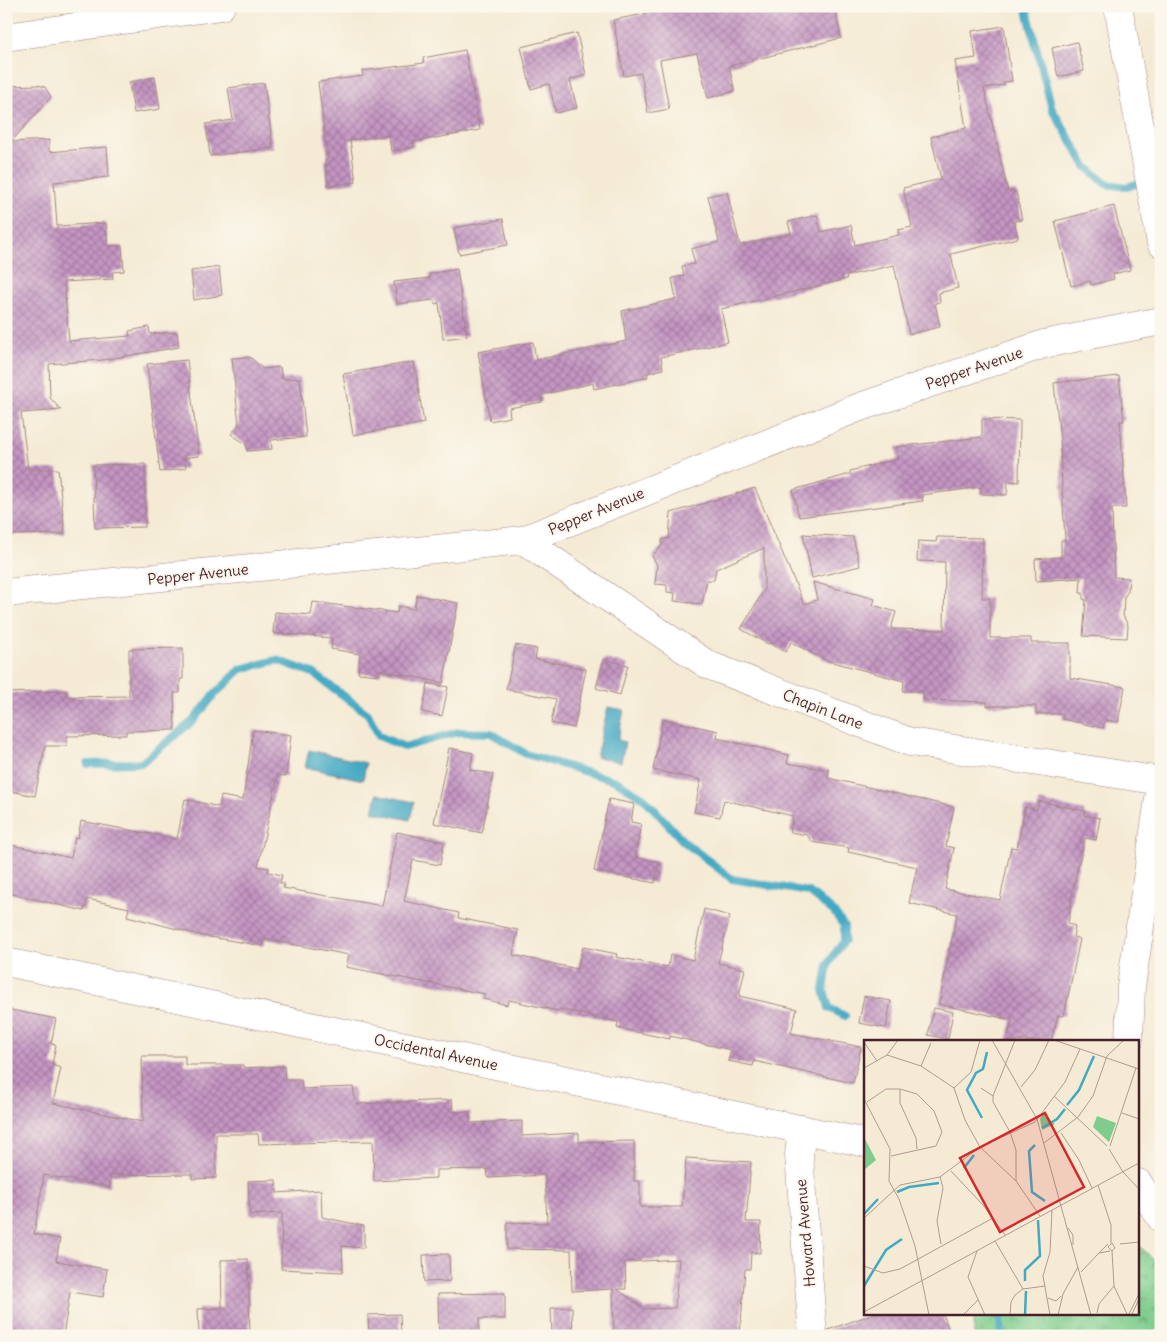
<svg xmlns="http://www.w3.org/2000/svg" width="1167" height="1342" font-family="Delius,sans-serif">
<defs>
<pattern id="park-crowns" width="20" height="18" patternUnits="userSpaceOnUse" patternTransform="scale(1.25)"><rect width="20" height="18" fill="#7ecd8c"/><path d="M2 6a3 3 0 1 1 6 0M12 15a3 3 0 1 1 6 0" fill="none" stroke="#69a673"/></pattern>
<pattern id="building-cross-hatch" width="8" height="8" patternUnits="userSpaceOnUse" patternTransform="scale(1.25)"><rect width="8" height="8" fill="#c495c3"/><path d="M0 0l8 8M0 8l8-8" fill="none" stroke="#a1799f"/></pattern>
</defs>
<rect width="100%" height="100%" fill="#fbf7ec"/>
<filter id="ink" filterUnits="userSpaceOnUse"><feTurbulence type="fractalNoise" baseFrequency=".02" numOctaves="2"/><feDisplacementMap in="SourceGraphic" scale="10" xChannelSelector="R" yChannelSelector="G"/><feConvolveMatrix kernelMatrix="1 2 1 2 8 2 1 2 1" color-interpolation-filters="sRGB"/></filter>
<filter id="wash" filterUnits="userSpaceOnUse"><feTurbulence type="fractalNoise" baseFrequency=".0096" numOctaves="4" result="noise"/><feDisplacementMap in="SourceGraphic" scale="20" xChannelSelector="R" yChannelSelector="G"/><feGaussianBlur stdDeviation="1.12" result="paint"/><feColorMatrix in="noise" values="0 0 0 0 0 0 0 0 0 0 0 0 0 0 0 0 0 1.4 0 .05"/><feComposite in="paint" operator="in"/></filter>
<g filter="url(#wash)">
<rect width="100%" height="100%" fill="#f5ebd5"/>
<path fill="url(#park-crowns)" stroke="#64765c" d="M1138,1244L1161,1268V1328L1139,1336H974V1313H1138Z"/>
<g fill="#43a9c3" stroke="#466477">
<path d="M608,707L624,710L618,740L625,742L621,762L596,757Z"/>
<path d="M309,750L366,763L363,780L305,767Z"/>
<path d="M377,794L414,802L410,820L373,812Z"/>
</g>
<g fill="none" stroke-linecap="round" stroke-linejoin="round">
<g stroke="#43a9c3" stroke-width="8">
<path d="M1026,6L1052,109L1086,166L1106,184L1127,187L1139,183"/>
<path d="M88,764L141,763L193,721L215,694L241,669L277,660L313,673L368,714L379,736L404,747L458,732L491,733L526,754L616,781L644,798L683,841L732,879L809,892L833,911L844,926V940L828,964L824,990L829,1008L845,1016"/>
<path d="M1000,1313L1001,1336"/>
</g>
</g>
<g id="blocks">
<g fill="url(#building-cross-hatch)" fill-rule="evenodd">
<path d="M660,6H834L841,38L729,66L735,91L708,98L697,53L660,60L669,109L648,113L641,73L624,76L613,20L660,11Z"/>
<path d="M1004,26L1012,81L1004,82V85L984,88L1008,192L1016,191L1022,220L1014,221L1018,238L951,254L958,288L939,293L940,302L935,303L940,327L909,334L894,265L846,276L847,279L721,309L728,342L661,357L663,369L647,373L648,377L594,389L593,383L541,395L542,402L509,408L510,417L490,421L478,352L533,342L536,360L626,341L622,311L676,299L672,278L684,276L682,266L695,264L691,249L719,242L708,196L727,192L740,245L791,234L788,222L817,215L821,232L851,225L855,245L899,235L898,230L912,227L903,188L941,179L931,137L966,128L955,61L976,58L972,31Z"/>
<path d="M577,33L586,75L570,80L577,108L556,113L549,84L531,89L521,47Z"/>
<path d="M1077,42L1084,71L1058,77L1052,48Z"/>
<path d="M465,50L480,130L413,142L414,147L391,151L389,135L350,140L356,182L328,186L325,160L328,159L318,82L363,76L362,71L424,63L423,58Z"/>
<path d="M155,77L160,109L134,113L129,82Z"/>
<path d="M264,83L273,148L210,156L206,124L233,120L228,88Z"/>
<path d="M38,85L45,87L51,97L11,142L49,140V152L107,147L109,177L54,182L57,226L106,223L108,246H122L124,271L112,272L113,279L64,282L69,341L130,336L129,331L149,327L150,334L177,332L179,347L102,360L49,364L50,398L61,410L21,413L28,469H58L65,534L6,535V86Z"/>
<path d="M1114,206L1130,270L1113,274L1114,279L1091,285L1090,281L1071,286L1055,221Z"/>
<path d="M503,219L508,245L459,254L454,228Z"/>
<path d="M219,267L222,295L194,300L191,271Z"/>
<path d="M457,269L467,336L443,339L439,303L435,304L434,300L397,304L394,282L430,278L429,274Z"/>
<path d="M250,357L263,369L280,367L282,379L300,378L306,437L271,440L272,449L247,451L246,444L231,434L239,425L232,358Z"/>
<path d="M187,360L199,456L184,458L186,468L160,472L147,364Z"/>
<path d="M414,362L424,423L353,435L343,374Z"/>
<path d="M1119,376L1124,421H1120L1126,508H1112L1114,577L1129,578L1128,591L1124,597L1123,616L1128,625L1127,638L1083,636L1086,600L1083,599V593H1080L1081,578L1036,581L1035,559L1061,557V540H1065L1060,449H1061L1054,383Z"/>
<path d="M982,419L1020,420L1019,482L1008,481L1007,495L981,494V487L922,495L923,501L799,517L793,490L850,474V471L898,459L896,447L982,437Z"/>
<path d="M145,464V527L95,528L93,465Z"/>
<path d="M755,488L804,604L817,600L813,582L875,599L873,605L896,612L891,629L944,630L945,562L917,561L918,541L936,542L937,537L983,538L982,598H990V638H1031V643H1070V678L1125,687L1118,722L1105,720L1103,728L1062,719L1063,714H1036V706H987V702L923,700V691H903L904,681L825,660L791,642L786,652L769,643L768,644L741,629L764,590V548L716,569L714,580H707L702,604L674,601L675,593L667,592V585L655,584L657,565L652,556L662,546V540L669,538L671,513Z"/>
<path d="M803,534L853,537L860,566L812,578Z"/>
<path d="M417,595L458,603L443,683L381,670L380,675L358,673L360,654L331,649L332,638L273,633L275,612L311,615L313,602L397,613L398,606L414,609Z"/>
<path d="M516,645L537,649L535,659L586,669L574,728L551,723L556,699L506,689Z"/>
<path d="M183,648V679H180V693H174L175,730L126,731V735L67,736V746H45L35,796L6,790V693L66,691L67,697L129,696V649Z"/>
<path d="M604,659L628,665L620,695L596,688Z"/>
<path d="M428,683L448,687L442,716L422,712Z"/>
<path d="M663,719L718,731L717,738L789,755L787,763L829,770L828,778L954,807L946,846L954,848L945,889L1000,900L1011,847L1017,848L1025,807L1037,810L1039,801L1085,811L1084,815L1100,818L1096,840L1085,838L1074,883L1068,924L1075,926L1073,937L1080,939L1064,1016L1058,1015L1051,1041H1007L1012,1020L939,1004L957,914L909,903L917,867L848,852L849,848L812,842L807,835L790,832L793,816L724,800L720,817L694,812L701,780L653,770Z"/>
<path d="M253,730L291,735L286,776L278,775L258,866L269,868L268,872L282,875L280,883L284,884L283,888L382,906L397,832L444,842L440,865L413,860L404,901L459,913L458,918L518,930L513,955L577,969L583,947L617,954L616,957L668,967L670,955L693,960L704,909L730,916L718,963L745,969L739,996L797,1009L791,1033L861,1047L853,1083L754,1061L753,1066L728,1061L731,1050L670,1036V1039L617,1028L618,1022L559,1009L558,1011L509,1000L507,1005L483,999L485,994L346,967L349,955L265,939L263,946L204,936L127,916L129,908L87,899L84,911L9,893L12,883L6,882V850L11,851L12,845L71,858L75,837L78,838L81,821L177,839L185,799L219,807L221,796L243,800Z"/>
<path d="M449,748L473,753L470,770L493,774L482,833L434,823Z"/>
<path d="M609,799L634,804L631,822L641,824L635,857L659,862L655,883L594,871Z"/>
<path d="M864,996L891,1001L886,1028L859,1023Z"/>
<path d="M934,1008L953,1012L948,1039L928,1035Z"/>
<path d="M6,1009L56,1019L51,1044L56,1045L52,1065L61,1068L53,1103L143,1122L142,1056H185V1065H243L244,1068L284,1066L285,1080H301L302,1089L353,1087L356,1104L452,1100L453,1112H470V1123L522,1121V1136L579,1133V1142L634,1141V1181H640V1207H682L686,1158L751,1162L746,1222H761L760,1253L751,1252L750,1269H745L740,1336H614L613,1289L572,1291L571,1250L507,1249V1222L547,1223L545,1175L488,1178L487,1169L436,1170V1178L374,1181L373,1141L259,1144L258,1134H216V1178L192,1179V1174L111,1175L109,1187L44,1175L34,1234L60,1239L56,1261L107,1269L103,1297L70,1292L63,1336H6ZM679,1259L675,1308L645,1309L617,1289H626L625,1262Z"/>
<path d="M276,1180L277,1193L321,1190L322,1217L364,1226V1248L342,1246L343,1272L281,1269L282,1213L250,1215L248,1181Z"/>
<path d="M449,1254L450,1281L424,1282L423,1255Z"/>
<path d="M248,1259L250,1336H199L198,1309L222,1308L221,1260Z"/>
<path d="M505,1293V1319H479V1333L477,1336H439L438,1294Z"/>
<path d="M572,1307L573,1336H552L551,1308Z"/>
<path d="M875,1313H943L951,1336H828V1330Z"/>
<path d="M400,1314L401,1336H369L368,1315Z"/>
</g>
</g>
</g>
<g filter="url(#ink)">
<use href="#blocks" fill-opacity="0" stroke="#a08580" stroke-width="1"/>
<g fill="none" stroke-linecap="round" stroke-linejoin="round">
<g stroke="#a08580" stroke-width="29">
<g id="minor">
<path d="M1118,6L1161,243"/>
<path d="M6,37L221,6"/>
<path d="M523,540L708,665L910,742L1161,781"/>
<path d="M6,593L523,540L860,407L1044,344L1161,321"/>
<path d="M6,962L866,1143"/>
<path d="M1129,1041L1131,987L1161,785"/>
<path d="M802,1129L799,1155L813,1336"/>
<path d="M1138,1183L1161,1218"/>
</g>
</g>
<use href="#minor" stroke="#fff" stroke-width="28"/>
</g>
</g>
<g text-anchor="middle" dominant-baseline="central" stroke-width="4" stroke-linejoin="round" paint-order="stroke">
<g font-size="15" fill="#4a1f2b" stroke="#fbf7ec">
<text transform="translate(974 368) rotate(-19)">Pepper Avenue</text>
<text transform="translate(596 511) rotate(-22)">Pepper Avenue</text>
<text transform="translate(198 574) rotate(-6)">Pepper Avenue</text>
<text transform="translate(823 709) rotate(21)">Chapin Lane</text>
<text transform="translate(436 1052) rotate(12)">Occidental Avenue</text>
<text transform="translate(805 1233) rotate(-95)">Howard Avenue</text>
</g>
</g>
<g transform="translate(864 1040)">
<rect width="275" height="275" fill="#f5ebd5"/>
<path d="M0,97L12,120L0,130Z" fill="#7ecd8c"/>
<path d="M179,73L191,84L178,90L176,79ZM233,76L252,83L245,102L229,87Z" fill="#7ecd8c"/>
<path fill="none" stroke="#43a9c3" stroke-width="2.5" d="M203,65L215,50L230,16M118,78L103,50L112,33L119,29L123,12M178,88L193,79L201,69M171,105L165,111L168,152L181,161M100,128L110,115M33,152L45,147L75,143M0,174L14,159M161,241V230L176,216L174,180M0,246L22,210L38,199M161,275L162,251"/>
<path fill="none" stroke="#b19991" stroke-width="1" d="M128,0L173,79L227,275M190,0L275,29M0,2L13,21M23,15L57,26L90,48L101,80L116,107L152,141L176,176M57,26L67,3M0,28L23,15L34,0M157,47L171,30L185,0M90,48L107,32L116,0M117,48L129,56V62L146,92L152,110V141M36,49V63L52,98L53,109M129,56L151,0M190,56L243,106M0,59L26,109L25,141L35,159L51,206L65,275M3,62L22,49H36L53,54L70,71L78,92L72,106L27,116M258,73L275,79M197,93L215,120L228,148M180,103L214,77L229,56L243,16L260,0M246,106L272,28M245,109L259,132L275,149M87,131L119,165L141,195M76,137L79,148L73,181L77,204M234,145L247,185V203M0,178L36,145L76,137L116,107L171,82L201,42L216,9M204,188L209,195V205M131,201L159,249M244,204L235,213L246,211M256,204L275,202M113,211L104,237L121,275M248,211L244,207L248,203L251,208L248,211L250,246L263,274M0,226L19,233L36,229L129,178M217,232L235,213M184,258L192,261L197,256M0,272L275,123M233,273L235,264L250,246M265,274L275,254M268,274L275,259M99,275L114,260M146,275L147,262L151,255L159,249L181,246M186,275L179,236L186,212L188,170M194,275L199,254L214,227"/>
<path fill="#d62828" fill-opacity="0.15" stroke="#d62828" stroke-width="2.5" d="M181,73L220,147L136,192L96,118Z"/>
<rect width="275" height="275" fill="none" stroke="#4a1f2b" stroke-width="2.5"/>
</g>
<rect width="1167" height="1342" fill="none" stroke="#fbf7ec" stroke-width="25"/>
</svg>
